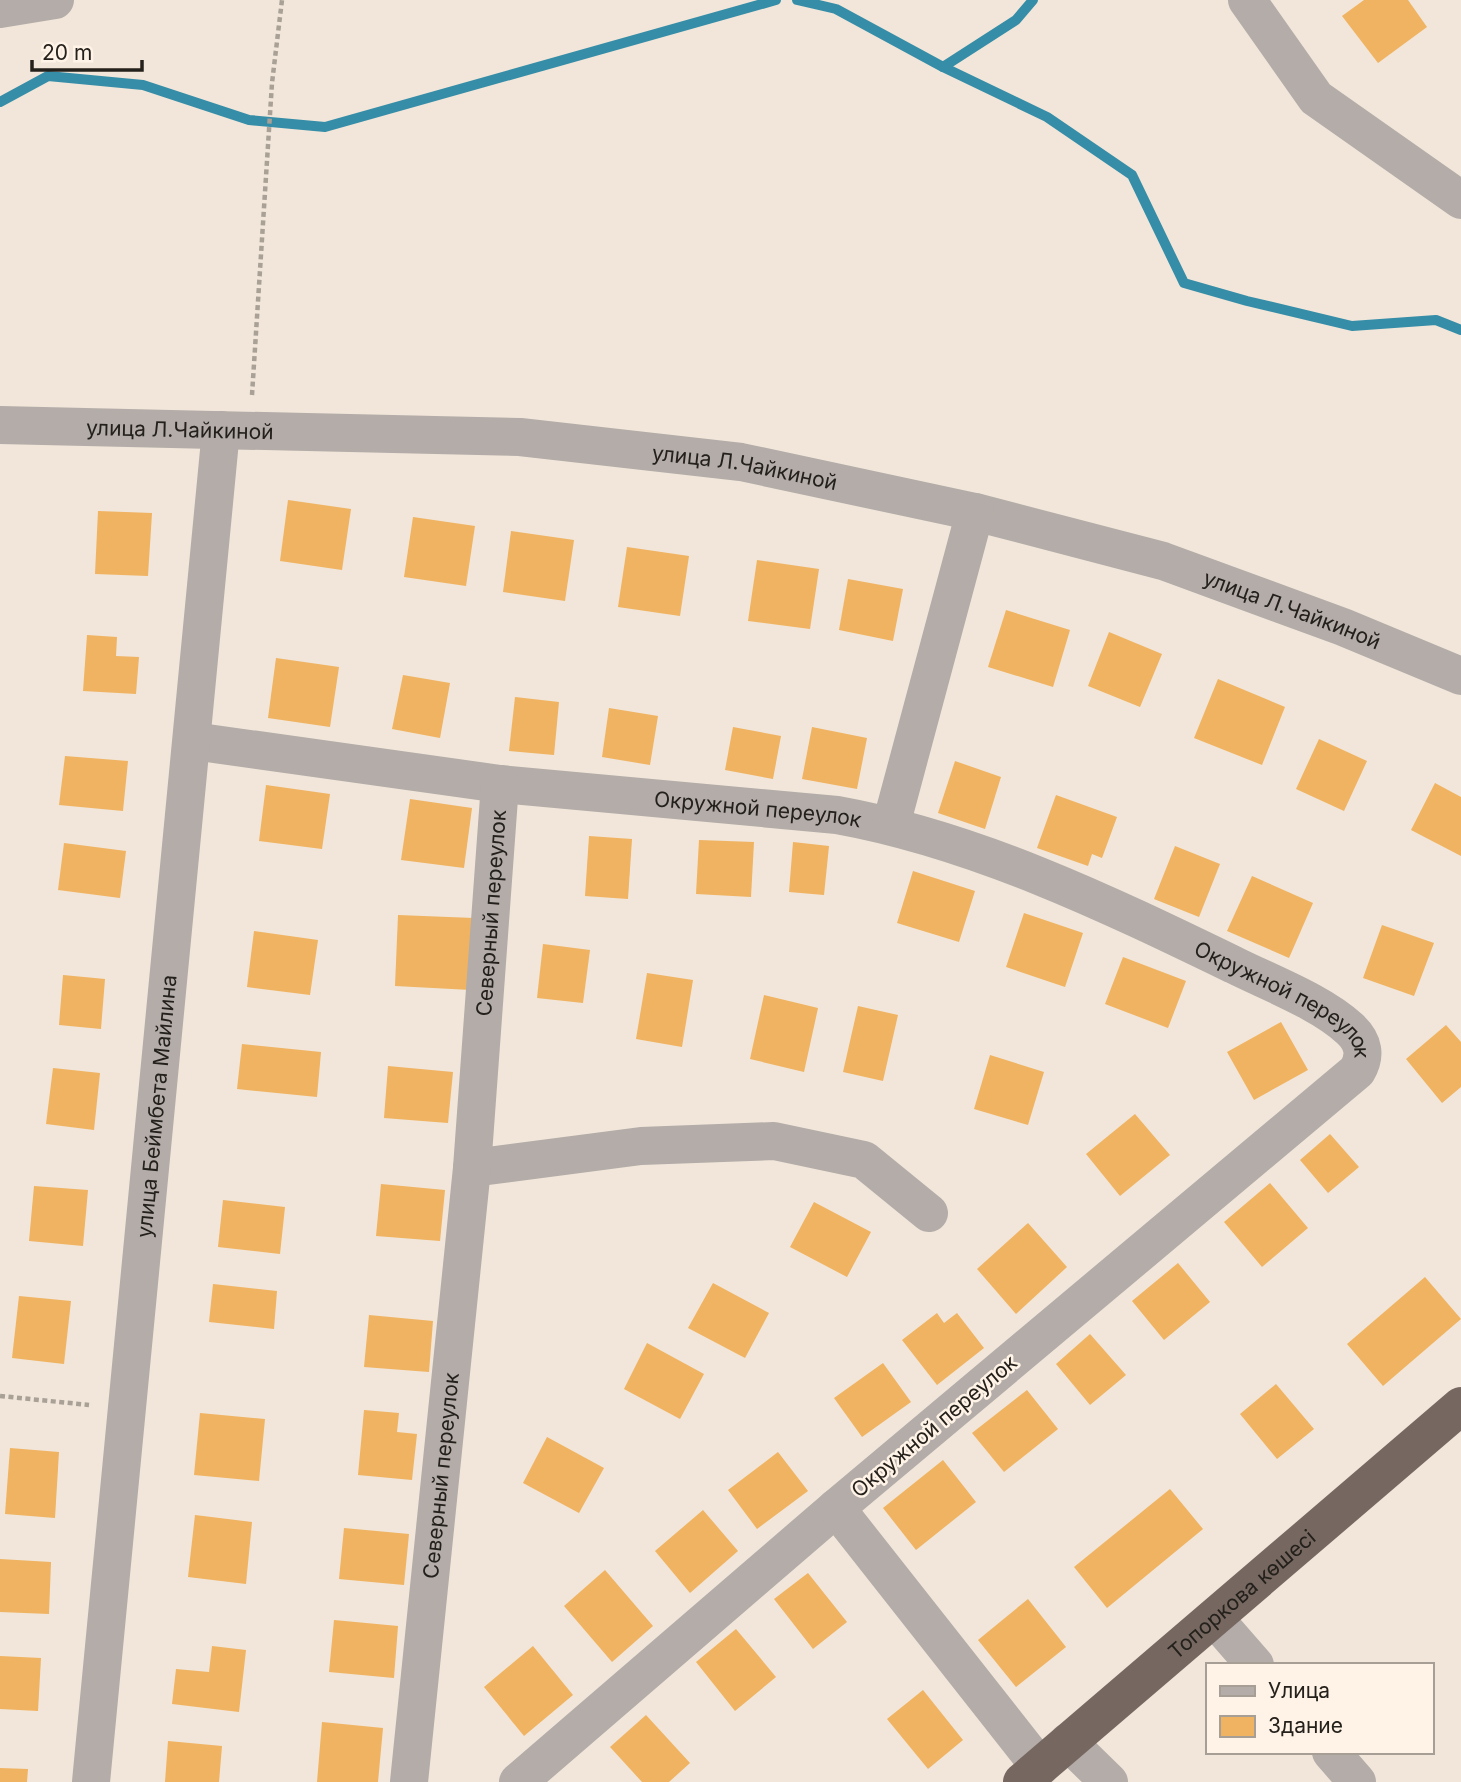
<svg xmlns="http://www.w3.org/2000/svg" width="1461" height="1782" font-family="Inter,sans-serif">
<rect width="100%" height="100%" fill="#f1e6d9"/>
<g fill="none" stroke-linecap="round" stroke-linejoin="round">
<g stroke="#368da8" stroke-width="10">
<path d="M797,0L836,9L943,67L1047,117L1132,175L1184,283L1247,301L1352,326L1436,320L1461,330"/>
<path d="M943,67L1016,20L1033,0"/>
<path d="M0,102L48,76L143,85L249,120L325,127L776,0"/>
</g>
</g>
<g fill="#f0b361">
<path d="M1364,0H1408L1427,27L1378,63L1342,16Z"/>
<path d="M288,500L351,509L342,570L280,561Z"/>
<path d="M98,511L152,513L148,576L95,574Z"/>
<path d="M413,517L475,526L466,586L404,577Z"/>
<path d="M511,531L574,540L565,601L503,592Z"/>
<path d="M627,547L689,556L680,616L618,607Z"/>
<path d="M757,560L819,569L810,629L748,621Z"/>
<path d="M848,579L903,589L893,641L839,630Z"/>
<path d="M1006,610L1070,630L1053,687L988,667Z"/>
<path d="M1109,632L1162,654L1140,707L1088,686Z"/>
<path d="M87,635L117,637L116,656L139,657L136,694L83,691Z"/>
<path d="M276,658L339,667L330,727L268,718Z"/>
<path d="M403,675L450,683L440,738L392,729Z"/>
<path d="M1218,679L1285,707L1262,765L1194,738Z"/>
<path d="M515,697L559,702L554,755L509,751Z"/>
<path d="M609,708L658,716L650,765L602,757Z"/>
<path d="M733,727L781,736L773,779L725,770Z"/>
<path d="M812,727L867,738L857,789L802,779Z"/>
<path d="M1319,739L1367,761L1344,811L1296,789Z"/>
<path d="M65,756L128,761L123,811L59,805Z"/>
<path d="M955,761L1001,777L985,829L938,813Z"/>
<path d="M1435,783L1461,797V856L1411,830Z"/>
<path d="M266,785L330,794L322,849L259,841Z"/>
<path d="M1056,795L1117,817L1102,858L1092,854L1088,866L1037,848Z"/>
<path d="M410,799L472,808L464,868L401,860Z"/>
<path d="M589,836L632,839L628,899L585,896Z"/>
<path d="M699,840L754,842L751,897L696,894Z"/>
<path d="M793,842L829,846L824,895L789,892Z"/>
<path d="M64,843L126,851L120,898L58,890Z"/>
<path d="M1175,846L1220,864L1199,917L1154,899Z"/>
<path d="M913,871L975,891L959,942L897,923Z"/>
<path d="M1252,876L1313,903L1289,958L1227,931Z"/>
<path d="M1024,913L1083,933L1065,987L1006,967Z"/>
<path d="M398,915L474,918L471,990L395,986Z"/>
<path d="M1382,925L1434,943L1414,996L1363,978Z"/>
<path d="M254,931L318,940L310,995L247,987Z"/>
<path d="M543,944L590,950L583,1003L537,998Z"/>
<path d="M1123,957L1186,981L1168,1028L1105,1004Z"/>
<path d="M647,973L693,980L682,1047L636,1039Z"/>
<path d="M63,975L105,979L101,1029L59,1025Z"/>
<path d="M764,995L818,1008L804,1072L750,1059Z"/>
<path d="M858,1006L898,1015L883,1081L843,1072Z"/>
<path d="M1281,1022L1308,1070L1254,1100L1227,1052Z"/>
<path d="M1446,1025L1461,1042V1087L1442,1103L1406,1059Z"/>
<path d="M242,1044L321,1052L317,1097L237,1089Z"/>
<path d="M990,1055L1044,1072L1028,1125L974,1109Z"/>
<path d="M388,1066L453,1072L448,1123L384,1118Z"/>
<path d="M53,1068L100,1073L94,1130L46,1124Z"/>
<path d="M1135,1114L1170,1155L1120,1196L1086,1154Z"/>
<path d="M1330,1134L1359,1167L1328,1193L1300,1160Z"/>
<path d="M1270,1183L1308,1228L1262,1267L1224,1222Z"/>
<path d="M381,1184L445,1190L440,1241L376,1236Z"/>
<path d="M34,1186L88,1190L83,1246L29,1241Z"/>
<path d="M223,1200L285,1207L280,1254L218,1247Z"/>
<path d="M814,1202L871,1232L847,1277L790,1247Z"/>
<path d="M1028,1223L1067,1267L1016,1314L977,1269Z"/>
<path d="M1178,1263L1210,1302L1164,1340L1132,1301Z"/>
<path d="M1425,1277L1461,1319L1383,1386L1347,1344Z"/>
<path d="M713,1283L769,1313L745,1358L688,1328Z"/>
<path d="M213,1284L277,1291L274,1329L209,1322Z"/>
<path d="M19,1296L71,1301L64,1364L12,1358Z"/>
<path d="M937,1313L944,1323L957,1313L984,1348L937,1385L902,1340Z"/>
<path d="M369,1315L433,1321L429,1372L364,1367Z"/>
<path d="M1090,1334L1126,1375L1090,1405L1056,1364Z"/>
<path d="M647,1343L704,1374L680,1419L624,1389Z"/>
<path d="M883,1363L911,1402L862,1437L834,1398Z"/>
<path d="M1276,1384L1314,1429L1277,1459L1240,1414Z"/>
<path d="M1027,1390L1058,1429L1004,1472L972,1433Z"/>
<path d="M364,1410L399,1413L397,1432L417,1434L412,1480L358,1475Z"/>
<path d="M200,1413L265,1419L259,1481L194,1475Z"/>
<path d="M547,1437L604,1468L579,1513L523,1483Z"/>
<path d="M10,1448L59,1452L55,1518L5,1514Z"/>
<path d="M778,1452L808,1491L757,1529L728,1490Z"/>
<path d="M943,1460L976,1502L916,1550L883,1508Z"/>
<path d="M1170,1489L1203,1529L1107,1608L1074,1567Z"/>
<path d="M703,1510L738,1551L690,1593L655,1551Z"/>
<path d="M195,1515L252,1522L246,1584L188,1577Z"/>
<path d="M344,1528L409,1534L404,1585L339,1579Z"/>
<path d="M0,1559L51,1562L49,1614L0,1612Z"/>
<path d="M605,1570L653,1626L612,1662L564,1606Z"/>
<path d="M808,1573L847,1622L813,1649L774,1599Z"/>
<path d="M1028,1599L1066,1647L1016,1687L978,1640Z"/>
<path d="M334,1620L398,1626L394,1678L329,1672Z"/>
<path d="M736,1629L776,1677L735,1711L696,1662Z"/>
<path d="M212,1646L246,1650L239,1712L172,1704L176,1669L209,1672Z"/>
<path d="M533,1646L573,1695L524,1736L484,1687Z"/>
<path d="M0,1656L41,1658L38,1711L0,1709Z"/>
<path d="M923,1690L963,1740L928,1769L887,1719Z"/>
<path d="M646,1715L690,1763L669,1782H642L610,1747Z"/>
<path d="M322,1722L383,1728L378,1782H317Z"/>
<path d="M168,1741L222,1746L219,1782H165Z"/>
<path d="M0,1768L28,1769L27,1782H0Z"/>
</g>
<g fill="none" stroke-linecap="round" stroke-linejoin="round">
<g stroke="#a9a196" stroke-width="4.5" stroke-dasharray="5 3.5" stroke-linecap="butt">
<path d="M252,395L272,83L282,0"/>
<path d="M0,1396L89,1405"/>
</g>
<g stroke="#b3aca8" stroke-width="38">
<path d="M1247,0L1316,98L1461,200"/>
<path d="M0,9L55,0"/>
<path id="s1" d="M0,425L520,437L741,462L975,512L1163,561L1343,627L1461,676"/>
<path id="s2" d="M193,741L500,784L837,815C976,840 1108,904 1234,965C1270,983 1321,1002 1350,1029C1364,1042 1366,1056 1357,1071L836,1508L518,1782"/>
<path d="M891,825L975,512"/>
<path d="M472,1168L641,1146L774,1141L864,1160L929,1213"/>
<path d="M836,1508L1040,1767"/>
<path d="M1214,1618L1255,1665"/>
<path d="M1068,1742L1109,1782"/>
<path d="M1331,1752L1357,1782"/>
<path id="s3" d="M91,1782L221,430"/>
<path id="s4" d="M409,1782L472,1168L500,784"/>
</g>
<path stroke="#766861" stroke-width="38" id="s5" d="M1022,1782L1461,1406"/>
</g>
<g text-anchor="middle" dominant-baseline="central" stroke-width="5" stroke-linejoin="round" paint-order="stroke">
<g font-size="21" fill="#24201b" stroke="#fef3e6">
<text stroke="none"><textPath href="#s1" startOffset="180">улица Л.Чайкиной</textPath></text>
<text stroke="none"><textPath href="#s1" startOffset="747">улица Л.Чайкиной</textPath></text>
<text stroke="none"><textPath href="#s1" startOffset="1314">улица Л.Чайкиной</textPath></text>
<text stroke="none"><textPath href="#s2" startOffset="569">Окружной переулок</textPath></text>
<text stroke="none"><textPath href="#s4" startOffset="873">Северный переулок</textPath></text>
<text stroke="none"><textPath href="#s2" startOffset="1136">Окружной переулок</textPath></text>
<text stroke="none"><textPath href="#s3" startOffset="679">улица Беймбета Майлина</textPath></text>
<text transform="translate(934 1426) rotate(-40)">Окружной переулок</text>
<text stroke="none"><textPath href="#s4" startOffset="308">Северный переулок</textPath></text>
<text stroke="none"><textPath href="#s5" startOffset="289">Топоркова көшесі</textPath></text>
</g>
</g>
<rect x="1206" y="1663" width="228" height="91" fill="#fef3e6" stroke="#a79f95" stroke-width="2"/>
<rect x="1220" y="1686" width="35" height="10" fill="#b3aca8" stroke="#a79f95" stroke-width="2"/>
<text x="1268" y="1698" font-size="21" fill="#24201b">Улица</text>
<rect x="1220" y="1716" width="35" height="21" fill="#f0b361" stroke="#a79f95" stroke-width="2"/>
<text x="1268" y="1733" font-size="21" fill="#24201b">Здание</text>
<path d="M32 60v10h110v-10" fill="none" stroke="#24201b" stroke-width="3.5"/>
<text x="42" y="60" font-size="21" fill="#24201b" stroke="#fef3e6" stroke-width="5" paint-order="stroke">20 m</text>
</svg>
